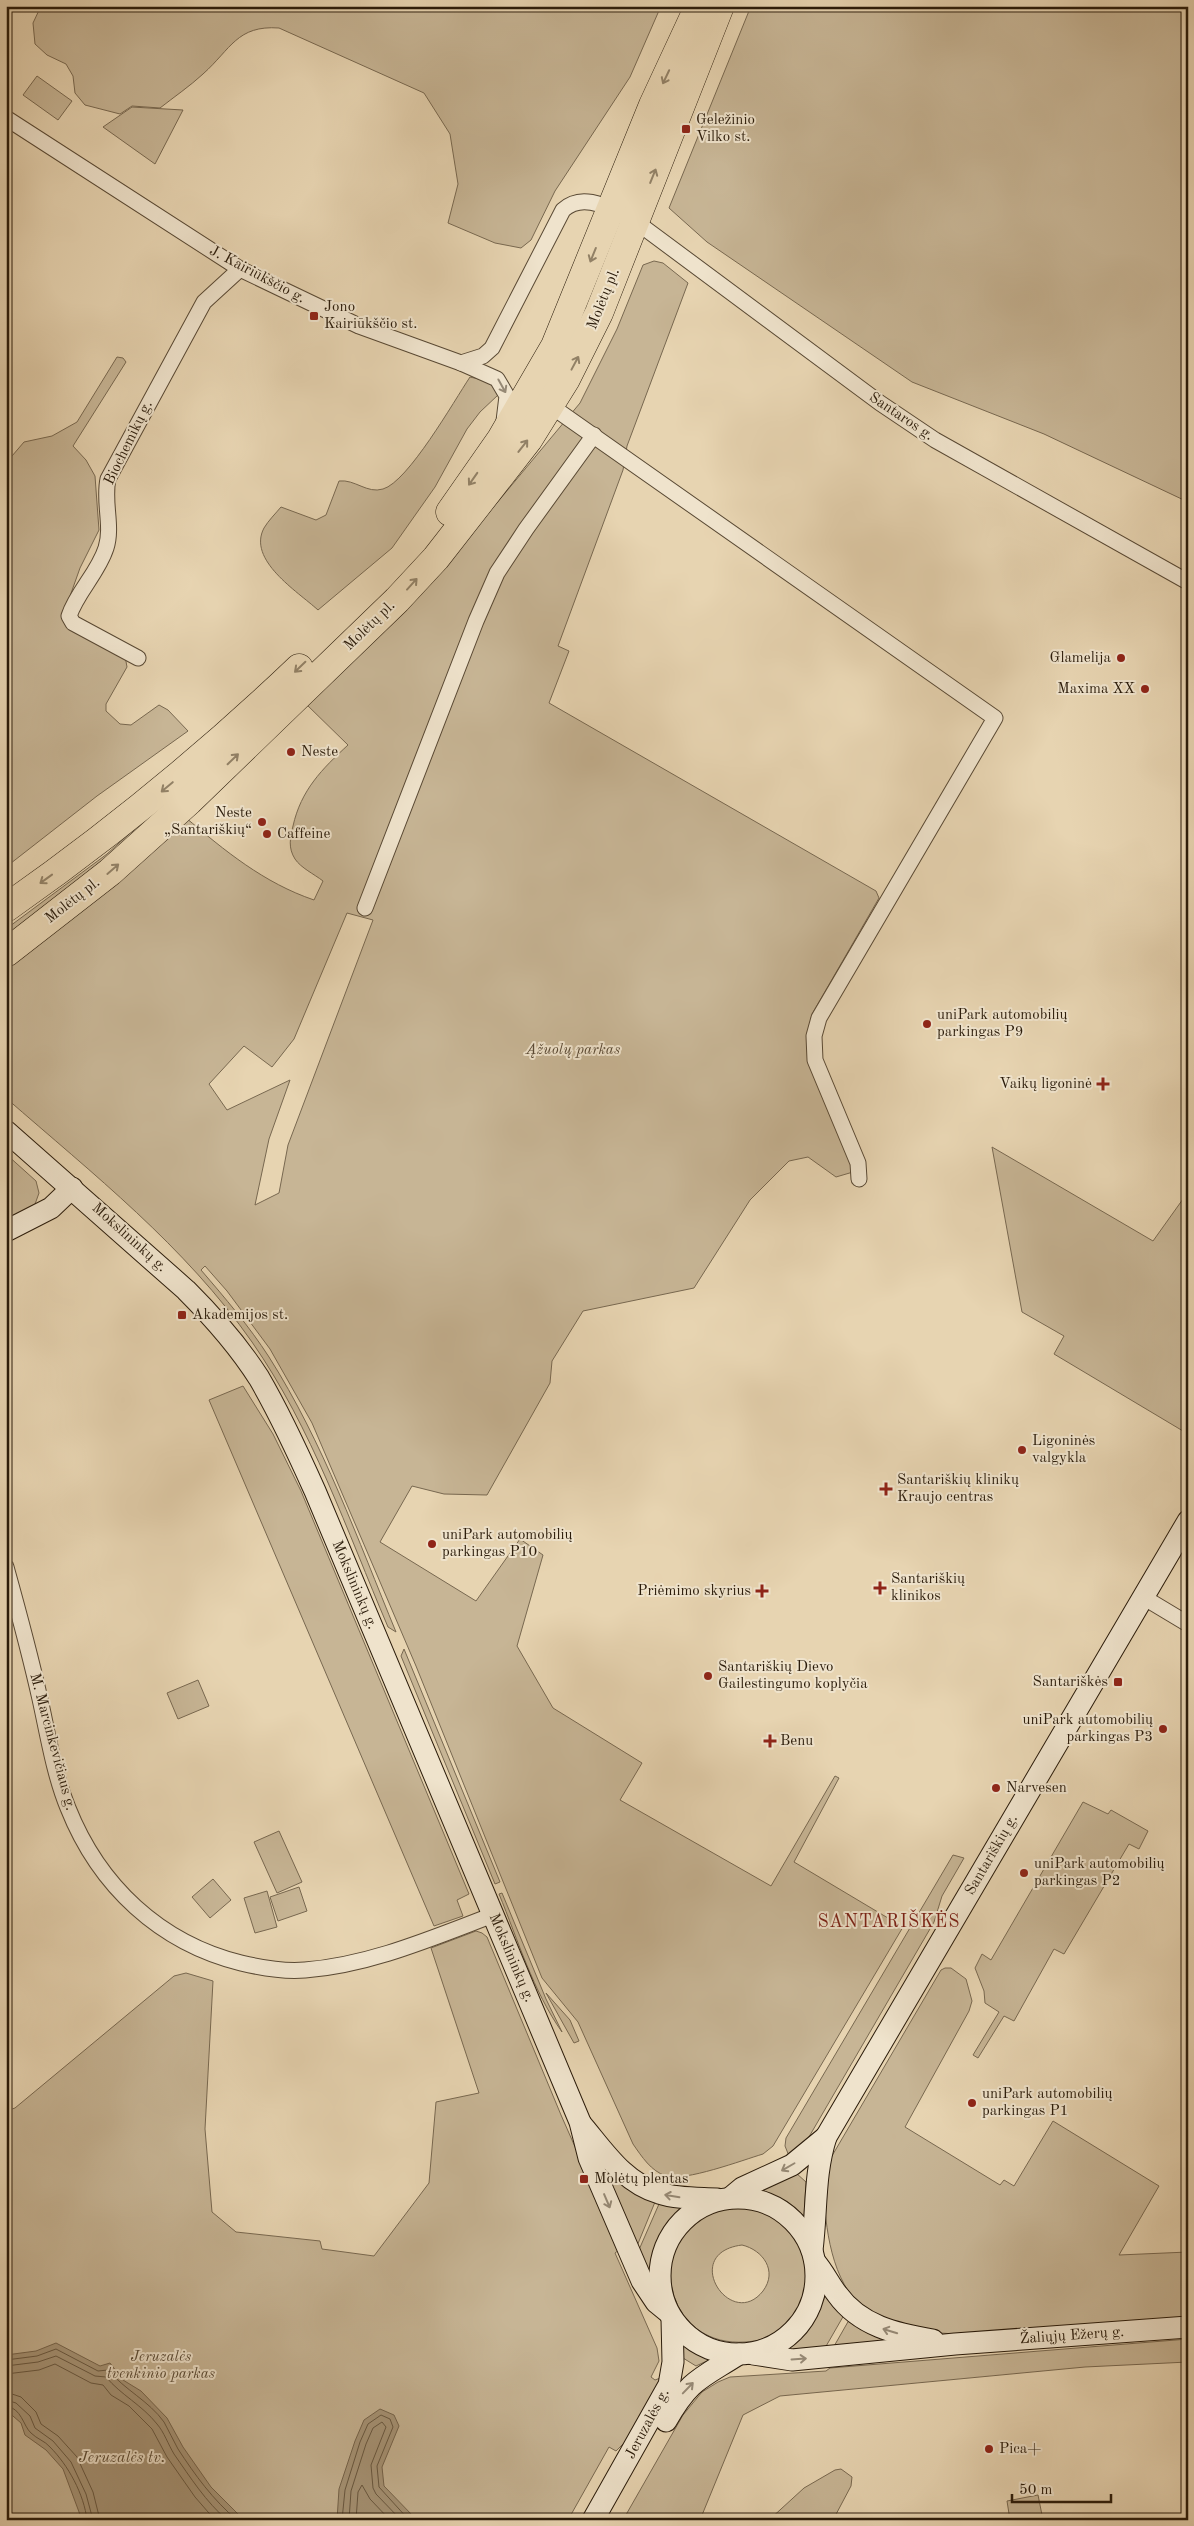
<svg xmlns="http://www.w3.org/2000/svg" width="1194" height="2526" font-family="'Old Standard TT',serif">
<rect width="100%" height="100%" fill="#e7d4b1"/>
<filter id="stains"><feTurbulence type="fractalNoise" baseFrequency=".004" numOctaves="4"/><feColorMatrix values="0 0 0 0 .2 0 0 0 0 .09 0 0 0 0 .02 0 0 0 .5 -.17"/></filter>
<radialGradient id="worn" r=".72"><stop offset=".6" stop-color="#630" stop-opacity="0"/><stop offset="1" stop-color="#630" stop-opacity=".3"/></radialGradient>
<g fill="#c7b595" stroke="#786850" fill-rule="evenodd">
<path d="M41,6H661L630,77L555,191L531,240L521,248L495,243L448,223L458,184L450,134L424,93L279,28C237,25 231,49 203,74C190,86 174,97 160,108L132,106L120,114L85,105L75,93L73,76L66,64L47,55L35,44L33,23Z"/>
<path d="M751,6H1188V502L1044,434L912,382L707,242L669,208Z"/>
<path d="M37,76L72,101L58,120L23,95Z"/>
<path d="M132,107L183,110L155,164L103,127Z"/>
<path d="M654,261L663,263L688,283L627,446L623,470L558,646L569,651L549,703L876,891L879,898L812,1014L807,1037L853,1172L836,1177L808,1157L789,1161L750,1200L694,1288L583,1311L552,1361L550,1383L487,1495L444,1494L412,1486L380,1542L476,1601L520,1539L543,1555L517,1646L553,1708L642,1763L620,1800L771,1886L835,1776L839,1778L794,1862L903,1927L773,2146L763,2154C743,2160 684,2182 666,2176C651,2171 642,2157 633,2144L578,2022L542,1978L416,1666L312,1423L270,1349L227,1291L205,1266L201,1270C225,1298 249,1326 269,1357C323,1442 358,1540 396,1632L388,1627C347,1531 312,1428 252,1342C185,1246 93,1174 6,1098V970C69,922 128,872 185,817C225,851 264,883 314,900L323,881C314,874 301,868 295,859C288,848 290,838 293,826C301,790 322,769 348,745L305,703L486,516L580,403L617,329L643,265ZM347,913L373,920L288,1145L279,1193L255,1205L269,1139L290,1080L227,1110L209,1084L244,1046L272,1067L294,1039Z"/>
<path d="M117,357L123,358L126,362L73,446L86,460L95,476L99,530L80,568L64,613L125,656L127,667L106,704V711L120,724L131,725L159,705L168,710L188,731L97,796L6,867V463L24,442L52,436L77,422Z"/>
<path d="M470,377C482,380 495,381 498,395L480,412L467,429L435,487L392,548L318,610C297,591 247,560 264,528C268,521 276,513 281,507L316,520L326,515L339,481C355,479 367,494 383,489C408,482 454,401 470,377Z"/>
<path d="M196,773L128,842L6,942V929L107,854Z"/>
<path d="M992,1147L1153,1241L1188,1192V1434L1054,1354L1064,1336L1022,1312Z"/>
<path d="M6,1154L36,1181L39,1193L34,1207L25,1214L6,1218Z"/>
<path d="M243,1386L273,1434L301,1491L469,1894L457,1900L463,1916L434,1926L209,1400Z"/>
<path d="M404,1649L500,1882L495,1884L401,1656Z"/>
<path d="M198,1680L209,1706L178,1719L167,1693Z"/>
<path d="M1083,1802L1108,1814L1111,1810L1148,1831L1139,1849L1129,1844L1064,1954L1054,1949L1014,2021L1004,2016L978,2058L973,2055L999,2012L985,2003L984,1991L975,1968L982,1954L991,1960Z"/>
<path d="M279,1831L302,1882L277,1893L254,1842Z"/>
<path d="M953,1855L964,1858L942,1896L934,1922L806,2142L789,2156L785,2146L786,2138Z"/>
<path d="M213,1879L231,1900L210,1918L192,1897Z"/>
<path d="M299,1887L307,1911L278,1921L270,1897Z"/>
<path d="M267,1891L277,1927L255,1933L244,1898Z"/>
<path d="M502,1893L546,1999L562,2032C533,1991 518,1940 499,1894Z"/>
<path d="M476,1931L482,1933L487,1937L561,2115L620,2249L615,2253L657,2348L659,2361L651,2377L655,2380L663,2377L631,2436L616,2451L609,2447L568,2520H6V2111L15,2108L174,1976L186,1973L213,1981L205,2129L212,2212L236,2232L320,2241L322,2249L374,2256L429,2183L436,2102L479,2093L431,1948Z"/>
<path d="M945,1968H951L966,1979L972,2001L969,2011L905,2127L1000,2185L1004,2180L1014,2186L1053,2121L1159,2186L1119,2255L1188,2252V2319C1146,2322 1104,2326 1063,2329C1004,2333 925,2344 872,2314C834,2292 826,2235 824,2195C823,2184 827,2172 829,2161L941,1970Z"/>
<path d="M546,1993L570,2020L579,2041L574,2043Z"/>
<path d="M602,2165L655,2202L637,2246Z"/>
<path d="M796,2173L806,2182L804,2216L788,2202L760,2189Z"/>
<path d="M659,2204L683,2207C662,2227 650,2252 652,2281L638,2252Z"/>
<path d="M737,2205C831,2212 828,2338 745,2342C655,2348 640,2217 737,2205ZM742,2245C763,2250 778,2271 763,2291C731,2332 679,2253 742,2245Z"/>
<path d="M824,2292L844,2315L825,2348L783,2350L809,2327Z"/>
<path d="M849,2320L893,2340L833,2348Z"/>
<path d="M679,2338L694,2350L713,2358L696,2366L683,2358Z"/>
<path d="M1188,2339V2362L1085,2367L780,2396L743,2415L700,2520H623L683,2415L702,2392L718,2382L730,2377L826,2371L830,2368Z"/>
<path d="M841,2469L852,2477L851,2486L833,2520H769L804,2488L835,2470Z"/>
<path d="M1038,2495L1043,2520H1010L1007,2501Z"/>
</g>
<g fill="#a79578" stroke="#75644c">
<path d="M56,2343L100,2366L110,2363L123,2380L141,2391L167,2418L183,2447L211,2487L244,2520H82L63,2469L46,2450L25,2435L21,2423L6,2410V2355L36,2351Z"/>
<path d="M380,2409L394,2415L399,2426L382,2467L384,2486L413,2516L420,2520H337L339,2489L355,2441L364,2420Z"/>
</g>
<g fill="none" stroke-linecap="round" stroke-linejoin="round">
<g stroke="#685841" stroke-width="1">
<path d="M6,2360L37,2356L56,2349L98,2371L108,2370C125,2390 149,2401 164,2422C169,2431 173,2440 178,2449C195,2475 213,2500 237,2520"/>
<path d="M6,2366L38,2362L56,2356L95,2376L106,2377C121,2395 142,2405 157,2424C164,2432 168,2444 174,2454C190,2477 206,2502 227,2520"/>
<path d="M6,2374L39,2370L55,2364L91,2383L103,2385L111,2395L129,2406L152,2429L167,2457L195,2497L215,2520"/>
<path d="M6,2392L21,2397L36,2412L41,2424L58,2436L77,2457L93,2492L100,2520"/>
<path d="M6,2400L16,2403L30,2416L35,2428L53,2441L71,2462L86,2494L93,2520"/>
<path d="M6,2406C22,2408 23,2426 31,2433C37,2439 45,2441 50,2447C68,2465 84,2494 87,2520"/>
<path d="M342,2520L345,2490L360,2442L368,2424L381,2415L390,2419L393,2427L377,2466L379,2487L409,2520"/>
<path d="M349,2520L351,2491L366,2444L373,2428L382,2422L386,2427L371,2465L373,2488L376,2494L401,2520"/>
<path d="M356,2520L358,2492L362,2485L370,2499L390,2520"/>
</g>
<g stroke="#594934" stroke-width="17">
<g id="street">
<path d="M6,118L240,269L359,326L461,363L497,379L507,396L504,421"/>
<path d="M461,363L483,356L492,348L563,210C585,190 612,211 635,221L880,403L935,440L1188,582"/>
<path d="M551,406L995,718L819,1018L814,1036L815,1060L858,1163L859,1179"/>
<path d="M138,658L73,623L69,616C77,592 98,573 106,548C113,526 103,502 108,479L204,302L240,269"/>
<path d="M365,908L476,621L497,573L526,529L594,435"/>
<path d="M6,1567C18,1610 30,1654 40,1699C48,1735 54,1774 68,1808C99,1886 160,1943 241,1963C262,1968 283,1972 305,1970C370,1965 432,1938 493,1915"/>
<path d="M1143,1597L1188,1624"/>
</g>
</g>
<g stroke="#2a1b0a" stroke-width="23">
<g id="secondary">
<path d="M6,1131L186,1290C213,1317 238,1345 259,1378C280,1414 298,1453 315,1491L580,2122L589,2158L642,2281L656,2302L667,2311"/>
<path d="M6,1231L51,1208L72,1188"/>
<path d="M581,2124C604,2151 624,2183 659,2193C677,2199 698,2198 717,2199"/>
<circle cx="738" cy="2276" r="78"/>
<path d="M730,2198L742,2188L792,2165L826,2137"/>
<path d="M812,2250C817,2211 814,2174 826,2137L1188,1521"/>
<path d="M815,2262C824,2272 829,2284 837,2294C860,2326 896,2334 933,2340"/>
<path d="M753,2354L792,2360L955,2344L1188,2327"/>
<path d="M666,2421C690,2379 700,2379 739,2354"/>
<path d="M593,2520L669,2385L673,2362L672,2319"/>
</g>
</g>
<g stroke="#2a1b0a" stroke-width="29">
<g id="highway">
<path d="M450,512L501,439L555,346L653,105L699,6"/>
<path d="M6,908C110,835 207,756 299,668"/>
<path d="M6,953L110,872L189,801L397,600L436,558L528,440L566,379L599,313L720,6"/>
</g>
</g>
<use href="#street" stroke="#efe3cc" stroke-width="15"/>
<use href="#secondary" stroke="#efe3cc" stroke-width="21"/>
<use href="#highway" stroke="#e7d4b1" stroke-width="28"/>
</g>
<defs><path id="oneway-shaft" d="M-6 0H5M1.5-3L5.5 0L1.5 3" fill="none" stroke-width="1.6" stroke-linecap="round" stroke-linejoin="round" transform="scale(1.25)"/></defs>
<g stroke="#928166">
<use href="#oneway-shaft" transform="translate(666 77) rotate(115)"/>
<use href="#oneway-shaft" transform="translate(653 176) rotate(-68)"/>
<use href="#oneway-shaft" transform="translate(593 255) rotate(112)"/>
<use href="#oneway-shaft" transform="translate(575 363) rotate(-62)"/>
<use href="#oneway-shaft" transform="translate(523 446) rotate(-52)"/>
<use href="#oneway-shaft" transform="translate(473 479) rotate(125)"/>
<use href="#oneway-shaft" transform="translate(412 584) rotate(-48)"/>
<use href="#oneway-shaft" transform="translate(300 667) rotate(136)"/>
<use href="#oneway-shaft" transform="translate(233 759) rotate(-44)"/>
<use href="#oneway-shaft" transform="translate(167 787) rotate(140)"/>
<use href="#oneway-shaft" transform="translate(113 869) rotate(-41)"/>
<use href="#oneway-shaft" transform="translate(46 879) rotate(144)"/>
</g>
<g stroke="#968975">
<use href="#oneway-shaft" transform="translate(502 386) rotate(61)"/>
<use href="#oneway-shaft" transform="translate(788 2167) rotate(150)"/>
<use href="#oneway-shaft" transform="translate(672 2196) rotate(-171)"/>
<use href="#oneway-shaft" transform="translate(607 2201) rotate(67)"/>
<use href="#oneway-shaft" transform="translate(890 2331) rotate(-163)"/>
<use href="#oneway-shaft" transform="translate(799 2359) rotate(-4)"/>
<use href="#oneway-shaft" transform="translate(688 2388) rotate(-46)"/>
</g>
<g fill="#8f2418" stroke="#efe3cc" stroke-width="2">
<rect x="681" y="124" width="10" height="10" rx="2.5"/>
<rect x="309" y="311" width="10" height="10" rx="2.5"/>
<circle cx="1121" cy="658" r="5"/>
<circle cx="1145" cy="689" r="5"/>
<circle cx="291" cy="752" r="5"/>
<circle cx="262" cy="822" r="5"/>
<circle cx="267" cy="834" r="5"/>
<circle cx="927" cy="1024" r="5"/>
<path d="M1100.5 1076.5h5v5h5v5h-5v5h-5v-5h-5v-5h5z"/>
<rect x="177" y="1310" width="10" height="10" rx="2.5"/>
<circle cx="1022" cy="1450" r="5"/>
<path d="M883.5 1481.5h5v5h5v5h-5v5h-5v-5h-5v-5h5z"/>
<circle cx="432" cy="1544" r="5"/>
<path d="M877.5 1580.5h5v5h5v5h-5v5h-5v-5h-5v-5h5z"/>
<path d="M759.5 1583.5h5v5h5v5h-5v5h-5v-5h-5v-5h5z"/>
<circle cx="708" cy="1676" r="5"/>
<rect x="1113" y="1677" width="10" height="10" rx="2.5"/>
<circle cx="1163" cy="1729" r="5"/>
<path d="M767.5 1733.5h5v5h5v5h-5v5h-5v-5h-5v-5h5z"/>
<circle cx="996" cy="1788" r="5"/>
<circle cx="1024" cy="1873" r="5"/>
<circle cx="972" cy="2103" r="5"/>
<rect x="579" y="2174" width="10" height="10" rx="2.5"/>
<circle cx="989" cy="2449" r="5"/>
</g>
<g text-anchor="middle" dominant-baseline="central" stroke-width="4" stroke-linejoin="round" paint-order="stroke">
<g font-size="15" fill="#2a1b0a" stroke="#efe3cc" text-anchor="start">
<text x="696" y="120">Geležinio<tspan x="696" dy="17">Vilko st.</tspan></text>
<text x="324" y="307">Jono<tspan x="324" dy="17">Kairiūkščio st.</tspan></text>
<text x="1111" y="658" text-anchor="end">Glamelija</text>
<text x="1135" y="689" text-anchor="end">Maxima XX</text>
<text x="301" y="752">Neste</text>
<text x="252" y="813" text-anchor="end">Neste<tspan x="252" dy="17">„Santariškių“</tspan></text>
<text x="277" y="834">Caffeine</text>
<text x="937" y="1015">uniPark automobilių<tspan x="937" dy="17">parkingas P9</tspan></text>
<text x="1092" y="1084" text-anchor="end">Vaikų ligoninė</text>
<text x="192" y="1315">Akademijos st.</text>
<text x="1032" y="1441">Ligoninės<tspan x="1032" dy="17">valgykla</tspan></text>
<text x="897" y="1480">Santariškių klinikų<tspan x="897" dy="17">Kraujo centras</tspan></text>
<text x="442" y="1535">uniPark automobilių<tspan x="442" dy="17">parkingas P10</tspan></text>
<text x="891" y="1579">Santariškių<tspan x="891" dy="17">klinikos</tspan></text>
<text x="751" y="1591" text-anchor="end">Priėmimo skyrius</text>
<text x="718" y="1667">Santariškių Dievo<tspan x="718" dy="17">Gailestingumo koplyčia</tspan></text>
<text x="1108" y="1682" text-anchor="end">Santariškės</text>
<text x="1153" y="1720" text-anchor="end">uniPark automobilių<tspan x="1153" dy="17">parkingas P3</tspan></text>
<text x="780" y="1741">Benu</text>
<text x="1006" y="1788">Narvesen</text>
<text x="1034" y="1864">uniPark automobilių<tspan x="1034" dy="17">parkingas P2</tspan></text>
<text x="982" y="2094">uniPark automobilių<tspan x="982" dy="17">parkingas P1</tspan></text>
<text x="594" y="2179">Molėtų plentas</text>
<text x="999" y="2449">Pica+</text>
</g>
<g font-size="15" fill="#2a1b0a" stroke="#efe3cc">
<text transform="translate(257 275) rotate(28)">J. Kairiūkščio g.</text>
<text transform="translate(604 299) rotate(-68)">Molėtų pl.</text>
<text transform="translate(901 417) rotate(34)">Santaros g.</text>
<text transform="translate(129 443) rotate(-64)">Biochemikų g.</text>
<text transform="translate(370 626) rotate(-44)">Molėtų pl.</text>
<text transform="translate(73 901) rotate(-38)">Molėtų pl.</text>
<text transform="translate(129 1238) rotate(42)">Mokslininkų g.</text>
<text transform="translate(354 1585) rotate(67)">Mokslininkų g.</text>
<text transform="translate(52 1742) rotate(75)">M. Marcinkevičiaus g.</text>
<text transform="translate(992 1855) rotate(-60)">Santariškių g.</text>
<text transform="translate(511 1958) rotate(67)">Mokslininkų g.</text>
<text transform="translate(1072 2336) rotate(-4)">Žaliųjų Ežerų g.</text>
<text transform="translate(648 2424) rotate(-62)">Jeruzalės g.</text>
</g>
<g font-size="15" font-style="italic" fill="#594934" stroke="#efe3cc">
<text x="573" y="1050">Ąžuolų parkas</text>
<text x="161" y="2357">Jeruzalės<tspan x="161" dy="17">tvenkinio parkas</tspan></text>
</g>
<g font-size="16" font-style="italic" fill="#5c4c36" stroke="#efe3cc">
<text x="122" y="2458">Jeruzalės tv.</text>
</g>
<g font-size="18" letter-spacing="1" fill="#7a1f14" stroke="#efe3cc">
<text x="889" y="1922">SANTARIŠKĖS</text>
</g>
</g>
<rect width="1194" height="2526" fill="none" stroke="#e7d4b1" stroke-width="25"/>
<rect x="8" y="8" width="1179" height="2511" fill="none" stroke="#2a1b0a" stroke-width="2.5"/>
<rect x="12" y="12" width="1169" height="2501" fill="none" stroke="#2a1b0a"/>
<path d="M1012 2494v8h99v-8" fill="none" stroke="#2a1b0a" stroke-width="2.5"/>
<text x="1019" y="2494" font-size="15" fill="#2a1b0a" stroke="#efe3cc" stroke-width="4" paint-order="stroke">50 m</text>
<rect width="100%" height="100%" filter="url(#stains)"/>
<rect width="100%" height="100%" fill="url(#worn)"/>
</svg>
